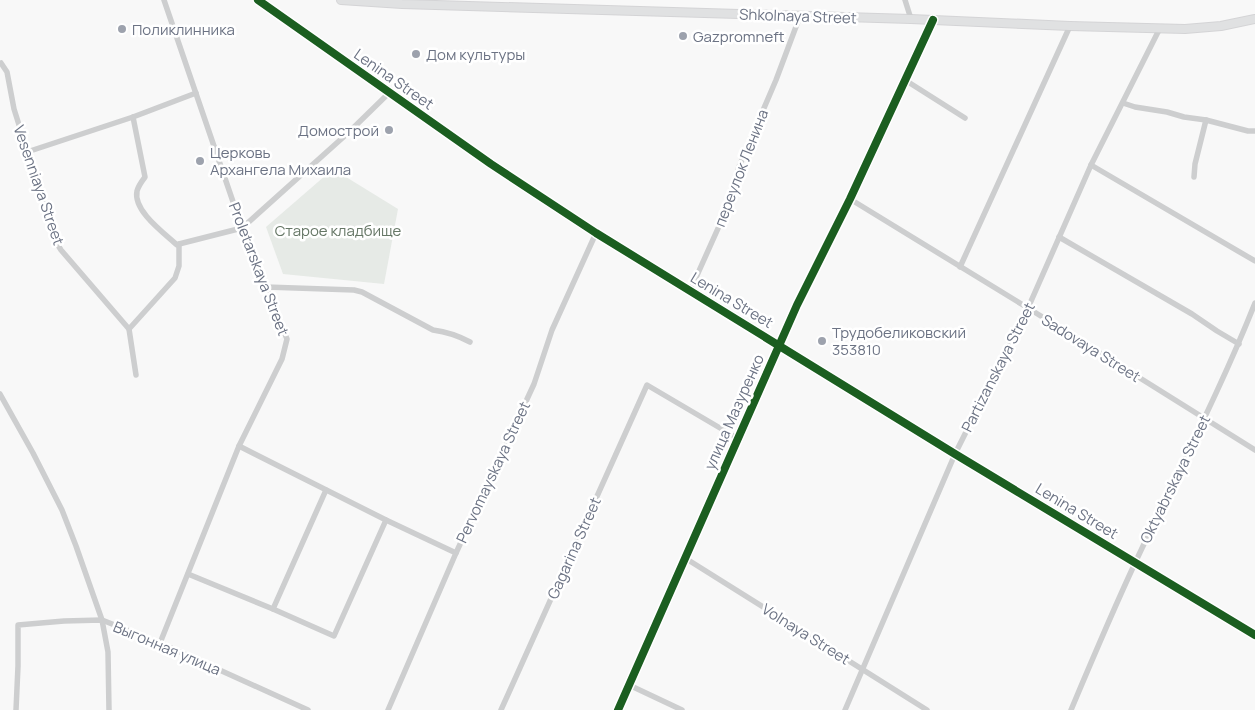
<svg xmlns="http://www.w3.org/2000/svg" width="1255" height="710" font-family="Manrope,sans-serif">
<rect width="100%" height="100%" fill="#f8f8f8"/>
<path fill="#e6eae6" d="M333,169L398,209L384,284L283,274L266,227Z"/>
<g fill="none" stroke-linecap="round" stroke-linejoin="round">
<g stroke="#d4d4d6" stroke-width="10">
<g id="secondary">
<path d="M258,0L491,164L596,233L955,454L1255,635"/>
<path d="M341,0L402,4L911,19L1070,26L1185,29L1221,26L1255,19"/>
</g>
</g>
<g stroke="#cdcecf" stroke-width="5.5">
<path d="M905,0L911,19"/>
<path d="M1,63L7,72L14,109L56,242L61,250L129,329L136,375"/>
<path d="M905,80L965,118"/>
<path d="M1123,103L1135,107L1167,112L1184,117L1206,120L1248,131H1255"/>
<path d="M133,117L145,177C142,181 138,187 137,191C133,211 164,233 177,245L179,244"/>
<path d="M27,152L133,117L196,93"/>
<path d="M1091,165L1255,261"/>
<path d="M1194,177L1195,164L1206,120"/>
<path d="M850,199L1028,308L1255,450"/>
<path d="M1059,237L1192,314L1217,331L1239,344"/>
<path d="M960,267L1070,26"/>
<path d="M266,287L354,290L362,292L433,330C448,332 457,335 470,342"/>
<path d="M690,291L737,186L738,169L776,80L800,16"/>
<path d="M129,329L175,278L179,266V244L242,228L349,132L390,92"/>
<path d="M0,394L33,453L62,510L76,546L102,620L108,652L109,710"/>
<path d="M239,446L386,520L456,553"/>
<path d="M685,558L927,710"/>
<path d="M188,574L273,609L334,636L386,520"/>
<path d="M273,609L326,490"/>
<path d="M160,643L239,446L282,359L287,339L242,228L164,0"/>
<path d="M629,685L682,710"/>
<path d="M16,710L18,666V625L64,621L102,620L160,643L308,710"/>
<path d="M388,710L456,553L534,384L552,330L596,233"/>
<path d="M501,710L647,385L737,438"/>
<path d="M618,710L797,305L850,199L933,20"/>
<path d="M845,710L955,454L1028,308L1091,165L1160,28"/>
<path d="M1071,710C1092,660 1113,610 1136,561C1176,475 1220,391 1255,303"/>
</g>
<use href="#secondary" stroke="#e0e1e2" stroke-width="8"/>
<g stroke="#fff" stroke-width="11">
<g id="cycleway">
<path d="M258,0L491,164L596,233L955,454L1255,635"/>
<path d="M618,710L797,305L850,199L933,20"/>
</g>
</g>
<use href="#cycleway" stroke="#1b5e20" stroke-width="8"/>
</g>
<g fill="#9da2ad" stroke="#fff" stroke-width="2">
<circle cx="122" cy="29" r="5"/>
<circle cx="683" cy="36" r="5"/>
<circle cx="416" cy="54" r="5"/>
<circle cx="389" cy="130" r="5"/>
<circle cx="200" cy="161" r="5"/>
<circle cx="822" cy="341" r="5"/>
</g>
<g text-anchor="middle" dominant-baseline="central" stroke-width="5" stroke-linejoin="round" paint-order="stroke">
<g font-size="15" fill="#6c7384" stroke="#fff">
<text transform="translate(798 16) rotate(2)">Shkolnaya Street</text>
<text transform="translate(394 79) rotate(35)">Lenina Street</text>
<text transform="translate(741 168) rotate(-69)">переулок Ленина</text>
<text transform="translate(39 185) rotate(71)">Vesenniaya Street</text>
<text transform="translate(259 269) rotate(69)">Proletarskaya Street</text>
<text transform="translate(732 300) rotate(31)">Lenina Street</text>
<text transform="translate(1091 348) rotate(32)">Sadovaya Street</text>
<text transform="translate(998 367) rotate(-63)">Partizanskaya Street</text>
<text transform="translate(734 412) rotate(-66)">улица Мазуренко</text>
<text transform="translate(493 472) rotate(-65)">Pervomayskaya Street</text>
<text transform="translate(1175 479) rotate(-64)">Oktyabrskaya Street</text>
<text transform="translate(1077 511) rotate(31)">Lenina Street</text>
<text transform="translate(574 548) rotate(-66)">Gagarina Street</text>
<text transform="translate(806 634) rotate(32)">Volnaya Street</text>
<text transform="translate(167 648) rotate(23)">Выгонная улица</text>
</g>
<g font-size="15" fill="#6c7384" stroke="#fff" text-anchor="start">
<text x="132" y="29">Поликлинника</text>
<text x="693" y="36">Gazpromneft</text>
<text x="426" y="54">Дом культуры</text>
<text x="379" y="130" text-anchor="end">Домострой</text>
<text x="210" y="152">Церковь<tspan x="210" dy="17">Архангела Михаила</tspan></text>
<text x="832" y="332">Трудобеликовский<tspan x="832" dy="17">353810</tspan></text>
</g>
<g font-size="15" fill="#676" stroke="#fff">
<text x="338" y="230">Старое кладбище</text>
</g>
</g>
</svg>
